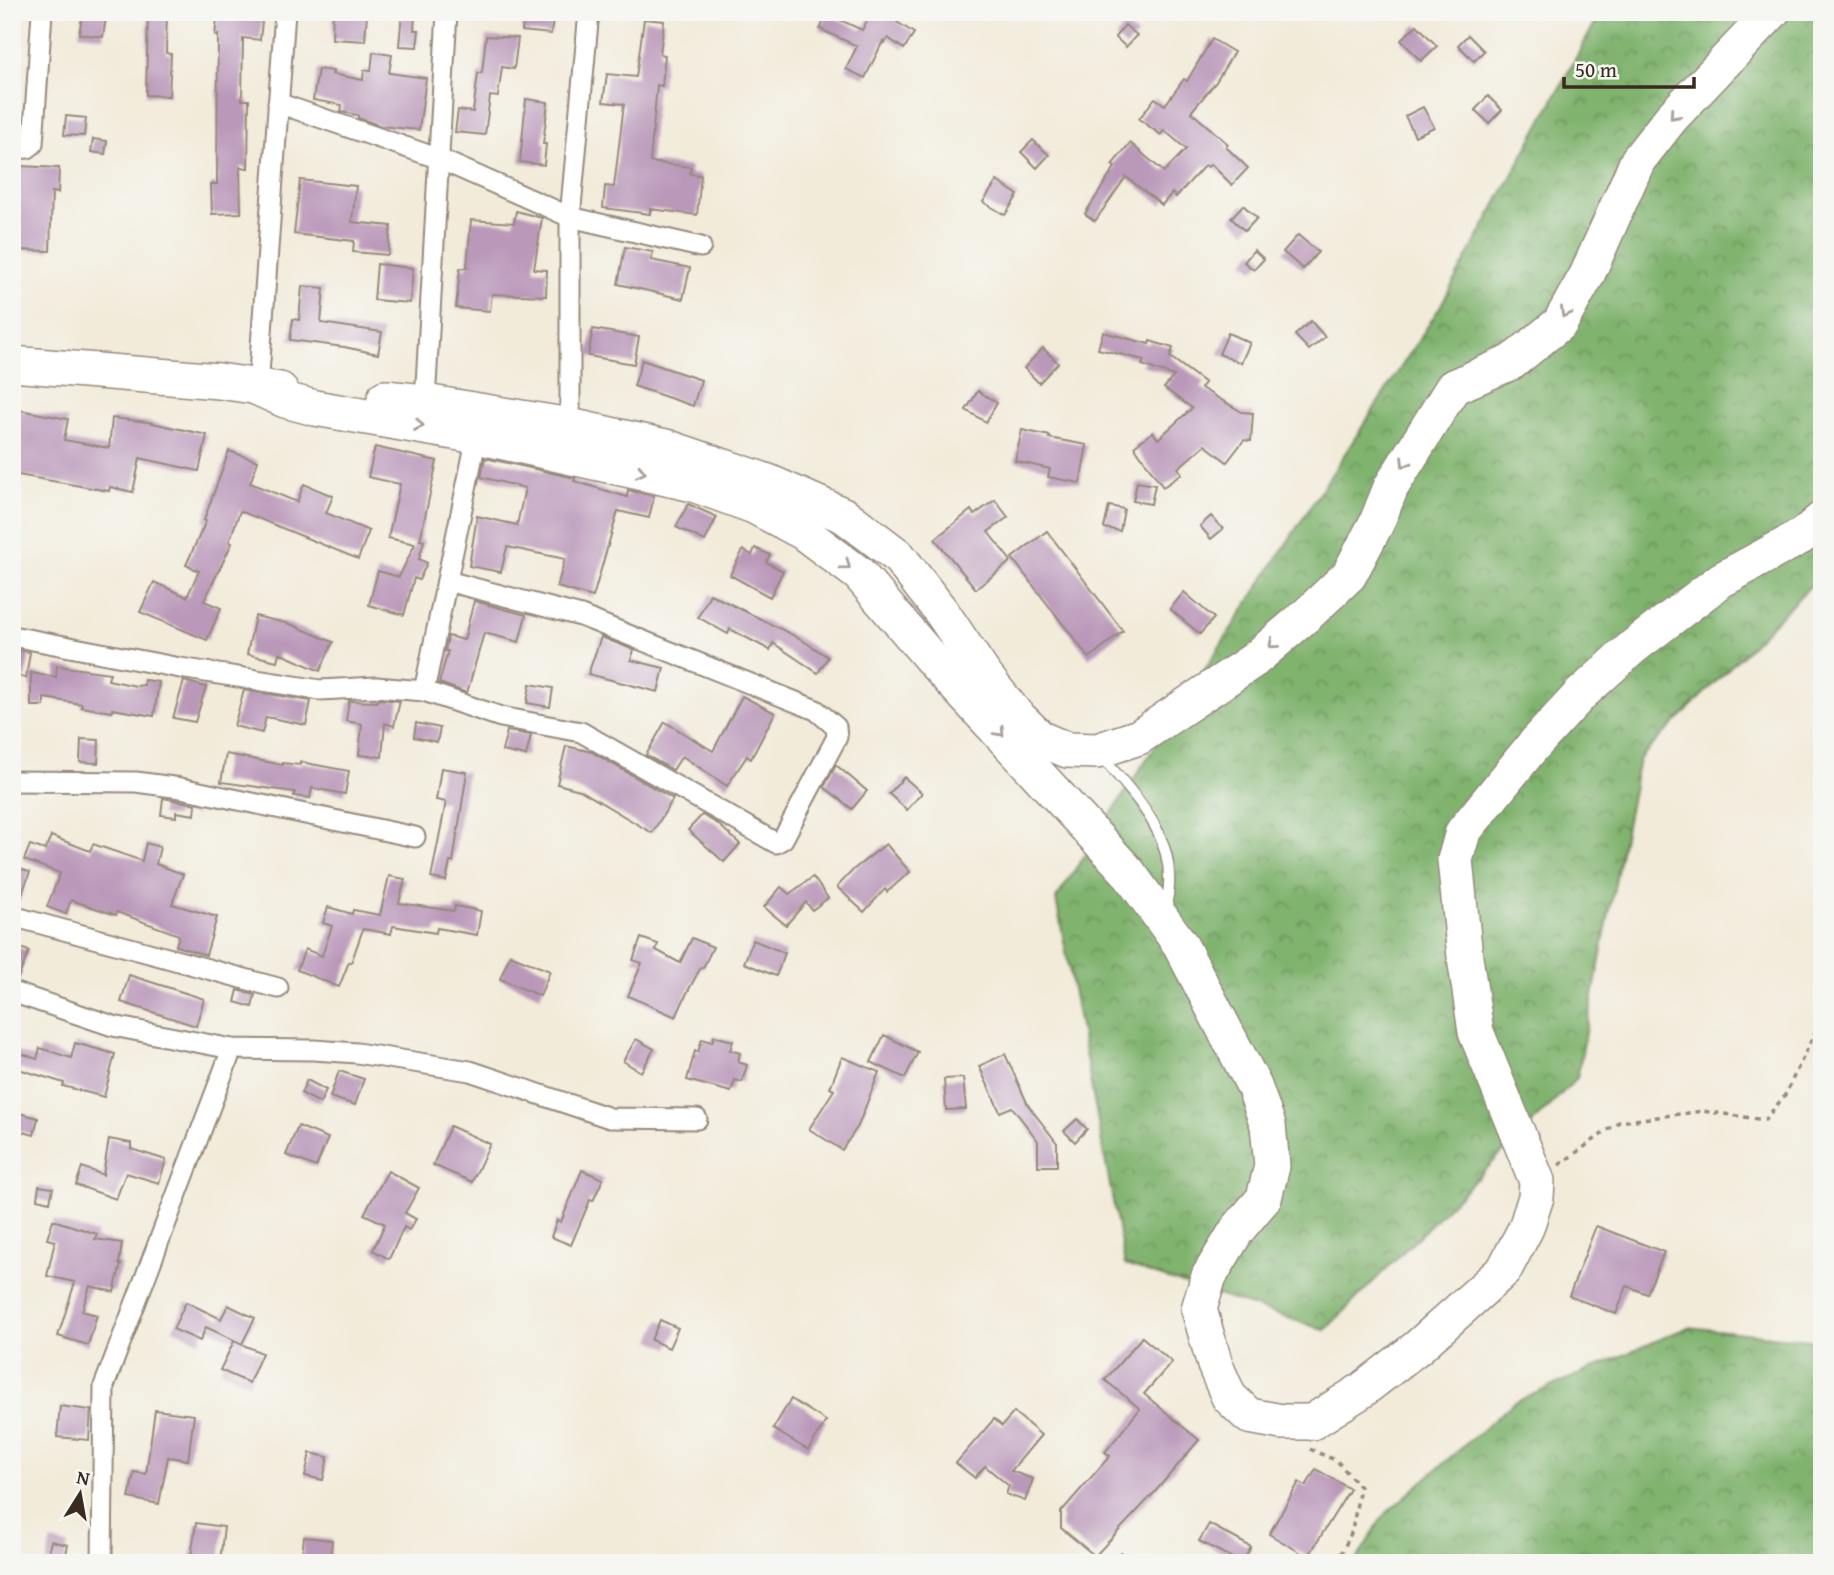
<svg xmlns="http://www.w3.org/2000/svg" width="1834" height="1575" font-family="'Gentium Book Plus',serif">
<defs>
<pattern id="forest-crowns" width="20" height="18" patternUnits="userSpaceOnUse" patternTransform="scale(1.75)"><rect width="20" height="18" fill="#80b36e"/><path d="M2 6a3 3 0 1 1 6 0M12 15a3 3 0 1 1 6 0" fill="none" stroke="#6a925a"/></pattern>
</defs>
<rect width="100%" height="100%" fill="#f6f6f2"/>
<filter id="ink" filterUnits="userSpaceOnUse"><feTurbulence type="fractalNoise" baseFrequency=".0143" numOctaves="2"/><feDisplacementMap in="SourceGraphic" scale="14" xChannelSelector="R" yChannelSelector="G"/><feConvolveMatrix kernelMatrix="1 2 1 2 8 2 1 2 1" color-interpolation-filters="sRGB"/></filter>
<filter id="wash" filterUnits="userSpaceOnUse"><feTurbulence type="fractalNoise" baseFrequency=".00686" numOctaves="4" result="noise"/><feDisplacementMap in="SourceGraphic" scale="28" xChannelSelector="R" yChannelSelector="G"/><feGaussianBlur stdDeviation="1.57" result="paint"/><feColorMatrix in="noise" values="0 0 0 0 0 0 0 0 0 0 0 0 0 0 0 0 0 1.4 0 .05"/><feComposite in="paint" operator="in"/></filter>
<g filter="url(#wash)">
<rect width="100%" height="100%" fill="#f2ebda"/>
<g fill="url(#forest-crowns)" stroke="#5e6e46" stroke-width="2">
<path d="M1601,12H1822V574L1639,759L1577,1078L1325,1330L1125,1265L1056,899L1440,307Z"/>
<path d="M1688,1327L1818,1341L1822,1348V1563H1355L1383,1516L1513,1403Z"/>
</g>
<g id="blocks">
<g fill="#ba98ba">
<path d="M83,12H107L103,37L79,34Z"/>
<path d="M148,12H167L166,53L171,54L169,96L146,95Z"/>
<path d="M218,12H263L260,40L243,38L242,100H249L248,168L240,167L241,213L212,214L211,184H217L218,35H215Z"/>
<path d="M333,12L367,13L365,41L332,39Z"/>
<path d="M402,12H415L414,30H419L417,47L399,46Z"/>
<path d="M524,12H554L551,34L522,31Z"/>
<path d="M872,12H888L899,19L897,22L914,33L904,49L888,38L885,43L883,41L865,78L846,69L857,46L820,29L827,14L862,30Z"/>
<path d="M644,19L664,21L660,54L665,55L662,86L657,85L650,162L691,167L690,174L701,175L697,215L650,209V214L603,208L605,186L614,187L624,104L603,102L607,74L636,77Z"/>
<path d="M1125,25L1137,35L1126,47L1115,37Z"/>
<path d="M1417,25L1437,46L1421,61L1401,40Z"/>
<path d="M1468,35L1484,51L1474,61L1458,45Z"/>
<path d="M486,36L518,38L514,69L502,67L498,97L490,96L485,135L455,132L458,110L473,112L478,73H482Z"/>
<path d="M1212,39L1234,52L1216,82L1191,112L1228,144L1226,147L1248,168L1232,185L1211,164L1208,167L1205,165L1176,197L1172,193L1162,205L1126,177L1095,221L1085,214L1115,167L1112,165L1130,143L1164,172L1186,149L1164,130L1161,135L1139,119L1155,98L1165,105L1184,79L1187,81Z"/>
<path d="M373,52L392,55L389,73L426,78L419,130L381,126L358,118V115L341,112L342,105L313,100L318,69L333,71L332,74L363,80L364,70L371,71Z"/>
<path d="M1488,96L1502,110L1489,123L1475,110Z"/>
<path d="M526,99L548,102L543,144H546L544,165L520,162Z"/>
<path d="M1423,107L1434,127L1415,136L1405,116Z"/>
<path d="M66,116L86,118L84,136L64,135Z"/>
<path d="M93,139L107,141L105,154L91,152Z"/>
<path d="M1033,140L1049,155L1037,168L1021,152Z"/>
<path d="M20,166L59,168L58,193L52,192L50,251L12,250V214L18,215Z"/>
<path d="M300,180L356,186L352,222L391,226L388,255L353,252L354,241L294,234Z"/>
<path d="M997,181L1018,195L1005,215L983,202Z"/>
<path d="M1243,205L1257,218L1245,231L1231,218Z"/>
<path d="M516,211L542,218L534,269L547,270L546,296L492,294L490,311L456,308L460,268H467L471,220L514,223Z"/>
<path d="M1298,235L1318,252L1303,269L1283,252Z"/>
<path d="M625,247L653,252L651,260L690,268L683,299L618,284Z"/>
<path d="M1254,250L1264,259L1254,270L1244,262Z"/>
<path d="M377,264L413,268L410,303L374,300Z"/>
<path d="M302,286L324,288L321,323L382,332L378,354L344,347L290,340L293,319L299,320Z"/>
<path d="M1311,321L1325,337L1309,350L1295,335Z"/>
<path d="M593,329L639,337L634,364L588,356Z"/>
<path d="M1103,332L1149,344L1150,341L1173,348L1170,357L1205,383L1201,388L1242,412L1253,413L1251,441L1244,440L1227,462L1205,445L1178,468L1182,474L1163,487L1134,446L1153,432L1158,439L1192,408L1164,388L1174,376L1142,365L1144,360L1098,349Z"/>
<path d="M1228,333L1250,343L1241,363L1219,354Z"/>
<path d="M1043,348L1058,363L1039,383L1024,368Z"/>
<path d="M642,360L701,380L693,406L634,386Z"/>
<path d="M978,391L997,403L986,422L966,410Z"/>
<path d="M14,409L68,419L64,440L109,448L112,418L148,422L207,435L199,471L140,458L133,492L110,487L109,491L12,474Z"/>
<path d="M1022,430L1050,436L1049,438L1087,445L1080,483L1048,477L1050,469L1015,461Z"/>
<path d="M375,447L437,461L420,540L424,541L419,559L427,563L419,580L414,578L404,615L369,605L378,571L399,577L415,544L388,538L400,484L368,477Z"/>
<path d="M229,451L258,461L250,483L297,502L304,484L333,496L326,513L369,531L358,559L240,511L229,542L232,543L204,601L221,608L207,640L140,612L154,582L187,597L199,571L186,565L206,521L204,520Z"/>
<path d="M485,458L575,478L574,481L627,497L628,490L654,496L649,518L618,511L593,597L557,587L565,559L507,547L501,572L469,566L477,516L517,525L525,488L481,477Z"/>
<path d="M1137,482L1155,485L1151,504L1133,501Z"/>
<path d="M995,500L1008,517L988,532L1011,561L976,589L935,539L971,510L974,515Z"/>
<path d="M688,504L717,517L705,541L676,527Z"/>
<path d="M1109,506L1124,509L1120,531L1104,528Z"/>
<path d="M1211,516L1223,529L1211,539L1200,526Z"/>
<path d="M1047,531L1123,631L1089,658L1012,558Z"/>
<path d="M755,548L770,555L766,562L783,571L770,597L730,575L743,550L752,555Z"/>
<path d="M1184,592L1214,618L1200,634L1170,609Z"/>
<path d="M710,594L799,638L828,657L818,673L773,643L770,650L730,629L728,634L698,617Z"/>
<path d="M474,601L526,615L519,642L484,633L467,693L439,683L448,651H445L448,636L464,640Z"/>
<path d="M255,616L290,624L333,642L320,671L279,653L277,661L247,654Z"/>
<path d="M601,637L634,650L631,660L664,668L658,692L588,674Z"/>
<path d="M12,649L30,652L26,678L12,675Z"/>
<path d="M57,666L110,673L108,680L136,686L144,685V680L159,682L154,716L112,709V712L81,707L82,704L44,698V706H31V673L56,677Z"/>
<path d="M184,681L206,687L195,722L173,718Z"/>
<path d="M530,684L553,688L550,707L527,703Z"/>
<path d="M244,690L311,701L306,725L266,717L262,733L234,726Z"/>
<path d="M742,696L775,713L751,759L747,756L727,786L682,756L673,770L646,755L665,722L713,751Z"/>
<path d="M378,699L400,701L394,726L385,723L382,757L359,755L362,724L346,721L349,701L377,702Z"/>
<path d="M416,723L440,728L437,742L414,737Z"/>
<path d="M507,731L531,735L526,756L502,751Z"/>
<path d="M81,739L99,740L98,763L80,762Z"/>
<path d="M566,746L592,752L673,799L652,833L580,790L557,784Z"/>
<path d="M226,754L283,765V763L300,765V762L349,771L345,794L312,788L310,798L294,796L295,792L221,782Z"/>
<path d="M836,765L867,791L852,809L824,787Z"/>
<path d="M441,768L467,772L453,862H450L446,881L431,878L446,802L436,800Z"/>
<path d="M904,777L922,793L907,810L889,794Z"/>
<path d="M163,798L196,804L195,815L176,812V817L161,815Z"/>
<path d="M702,815L718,824L740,844L724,862L688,830Z"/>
<path d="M51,836L90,851L93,844L142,861L146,843L160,847L156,864L183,874L172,904L217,917L206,955L176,946L179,935L117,912L116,915L71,900L66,914L47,907L60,873L24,860L30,845L45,850Z"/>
<path d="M886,844L910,872L887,892L885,889L864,912L837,887L854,869Z"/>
<path d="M12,866L30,872L18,905L12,904Z"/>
<path d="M389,876L405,879L399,903L454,911L455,906L481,911L477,935L437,928L436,933L393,926L391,934L363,929L351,963L349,962L339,987L297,970L305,949L322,956L332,926L323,923L328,907L352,914L353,910L380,915Z"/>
<path d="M813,877L828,898L812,910L806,902L786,925L764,907L781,887L789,894Z"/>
<path d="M641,938L658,944L656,950L680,963L692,938L713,947L703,968L701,967L687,993L676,1017L628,996L642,963L633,960Z"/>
<path d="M753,940L785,953L776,976L744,963Z"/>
<path d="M12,945L29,951L17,981L12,980Z"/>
<path d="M510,955L550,971L540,996L500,979Z"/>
<path d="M129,975L204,999L196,1026L121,1002Z"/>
<path d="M238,990L255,995L252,1007L235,1002Z"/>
<path d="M884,1035L918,1052L905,1078L871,1062Z"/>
<path d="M714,1036L733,1041L730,1050L740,1053L738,1062L747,1065L742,1082L735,1080L731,1092L687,1080L695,1051L698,1052L702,1039L712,1042Z"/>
<path d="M636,1039L654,1049L641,1072L623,1061Z"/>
<path d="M75,1043L115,1054L104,1097L63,1086L64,1083L12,1067V1050L37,1059L40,1048L71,1058Z"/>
<path d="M1005,1054L1028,1105L1057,1143V1166H1038V1141L1012,1107L1000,1112L979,1066Z"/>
<path d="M842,1057L879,1072L858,1126L842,1150L809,1129L834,1090L830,1088Z"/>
<path d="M339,1071L364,1079L355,1105L330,1097Z"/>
<path d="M963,1078L966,1109L946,1110L944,1079Z"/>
<path d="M307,1080L326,1090L320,1103L301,1093Z"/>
<path d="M12,1111L38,1118L34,1135L12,1129Z"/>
<path d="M1077,1119L1087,1129L1075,1142L1064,1131Z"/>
<path d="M298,1126L328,1138L316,1167L286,1155Z"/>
<path d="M450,1126L490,1144L472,1182L433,1165Z"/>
<path d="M109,1139L131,1143V1149L166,1160L159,1183L126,1173L116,1199L76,1185L82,1167L103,1175Z"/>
<path d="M582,1170L603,1179L593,1201L590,1200L571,1245L551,1237L557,1220L561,1222Z"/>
<path d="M388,1171L419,1188L405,1213L416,1219L409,1230L404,1227L389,1259L373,1250L385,1224L364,1214Z"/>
<path d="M39,1186L53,1188L50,1202L37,1199Z"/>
<path d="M53,1220L97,1234L95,1239L122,1243L119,1264H121L114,1292L90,1286L82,1311L97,1315L88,1345L58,1336L75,1282L47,1276L55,1241L47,1239Z"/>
<path d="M1596,1226L1664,1252L1647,1294L1627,1286L1616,1314L1569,1296Z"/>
<path d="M186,1302L221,1319L228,1305L255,1318L242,1344L206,1327L200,1341L173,1329Z"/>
<path d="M660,1320L678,1328L669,1348L651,1340Z"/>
<path d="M1142,1337L1172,1362L1144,1394L1199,1440L1154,1493L1095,1556L1061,1528V1512L1110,1456L1105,1452L1140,1409L1105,1380Z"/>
<path d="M234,1341L262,1353L249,1383L220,1370Z"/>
<path d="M791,1399L826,1421L808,1450L773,1429Z"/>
<path d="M60,1406L91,1410L89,1440L57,1437Z"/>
<path d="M155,1410L194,1415L188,1460L168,1457L159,1504L129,1498L134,1472L146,1474Z"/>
<path d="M1014,1412L1041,1435L1011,1471L1033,1479L1025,1501L1006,1494L1009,1486L985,1466L975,1478L956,1463L994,1419L1002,1426Z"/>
<path d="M310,1453L328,1457L323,1480L305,1476Z"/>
<path d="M1316,1469L1350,1489L1308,1557L1269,1534L1299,1482L1306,1486Z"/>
<path d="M196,1523L224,1527L220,1561L191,1557Z"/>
<path d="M1209,1524L1251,1547L1242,1563L1199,1541Z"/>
<path d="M304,1537L332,1540L330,1563H301Z"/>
<path d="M51,1541L68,1545L64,1563H46Z"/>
</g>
</g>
</g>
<g filter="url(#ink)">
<use href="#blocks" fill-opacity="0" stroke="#968a7c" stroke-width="2"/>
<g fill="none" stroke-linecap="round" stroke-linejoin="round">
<g stroke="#968a7c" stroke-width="13">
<path id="lane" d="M1102,757C1141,803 1183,844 1165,909"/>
</g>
<g stroke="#968a7c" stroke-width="23">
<g id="street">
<path d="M278,103L437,158L570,217L701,247"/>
<path d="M12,149L28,148L33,144L42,12"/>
<path d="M258,388L285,12"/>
<path d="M425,402L447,12"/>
<path d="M570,426V217L589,12"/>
<path d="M12,636L180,668L320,690L376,687L424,691L477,436"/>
<path d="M424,691L501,717L581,732L776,843L783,839L837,737L836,727L816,710L581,616L447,581"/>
<path d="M12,781L136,782L181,788L415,837"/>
<path d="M12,916L278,988"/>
<path d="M12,992L113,1026L232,1049L314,1050L357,1053L470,1071L610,1118L697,1119"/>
<path d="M102,1563L104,1386L232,1049"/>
</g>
</g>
<g stroke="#968a7c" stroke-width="38">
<g id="highway">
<path d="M12,364L219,381L280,390"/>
<path d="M258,388L285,400L315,408L477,436L693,484L754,506L803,532L859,574L935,663L1128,872L1180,944L1254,1086L1268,1125L1272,1166L1264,1198L1237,1230L1209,1276L1199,1309L1215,1365L1229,1397L1249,1416L1282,1422H1312L1361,1391L1418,1347L1504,1270L1526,1228L1536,1197L1537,1181L1476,1032L1465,957L1455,860L1463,832L1532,747L1581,694L1633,647L1721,580L1802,536L1822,519"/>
<path d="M385,398L425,402L570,426L666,447L768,482L845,516L898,556L943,614L984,675L1015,714L1041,739L1067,750L1097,751L1139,737L1254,660L1309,613L1349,575L1377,522L1391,487L1453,387L1512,362L1560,323L1587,275L1638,160L1671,118L1772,12"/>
</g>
</g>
<g stroke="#968a7c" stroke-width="3.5" stroke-dasharray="5 5" stroke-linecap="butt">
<path d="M1559,1165L1619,1122L1703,1111L1765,1120L1785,1095L1822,1018"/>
<path d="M1310,1449L1337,1461L1360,1487L1352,1531L1337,1563"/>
<path d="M1120,1552L1132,1563"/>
</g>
<use href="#lane" stroke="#fff" stroke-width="10"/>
<use href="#street" stroke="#fff" stroke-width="19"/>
<use href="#highway" stroke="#fff" stroke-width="35"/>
</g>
<defs><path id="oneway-chevron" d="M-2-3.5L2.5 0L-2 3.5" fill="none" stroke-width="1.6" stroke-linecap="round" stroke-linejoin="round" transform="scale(1.75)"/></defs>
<g stroke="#a79f9a">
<use href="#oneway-chevron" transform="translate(1674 115) rotate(132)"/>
<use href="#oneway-chevron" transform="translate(1565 313) rotate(120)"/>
<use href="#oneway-chevron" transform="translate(419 425) rotate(10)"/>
<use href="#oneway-chevron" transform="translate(1405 463) rotate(121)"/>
<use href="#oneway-chevron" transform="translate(641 472) rotate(13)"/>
<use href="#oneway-chevron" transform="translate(846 565) rotate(37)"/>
<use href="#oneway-chevron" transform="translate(1273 644) rotate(139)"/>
<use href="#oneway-chevron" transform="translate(1000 732) rotate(47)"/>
</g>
</g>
<rect width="1834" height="1575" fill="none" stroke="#f6f6f2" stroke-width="42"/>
<g transform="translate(80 1494) rotate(11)" stroke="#f6f6f2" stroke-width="5" paint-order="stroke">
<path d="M0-5L12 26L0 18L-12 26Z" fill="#3b2a1e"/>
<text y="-10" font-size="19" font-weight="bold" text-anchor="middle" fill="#3b2a1e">N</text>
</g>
<path d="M1564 77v10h130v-10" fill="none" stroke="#3b2a1e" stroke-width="3.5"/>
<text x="1575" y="77" font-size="21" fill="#3b2a1e" stroke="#f6f6f2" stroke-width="5" paint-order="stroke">50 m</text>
</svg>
